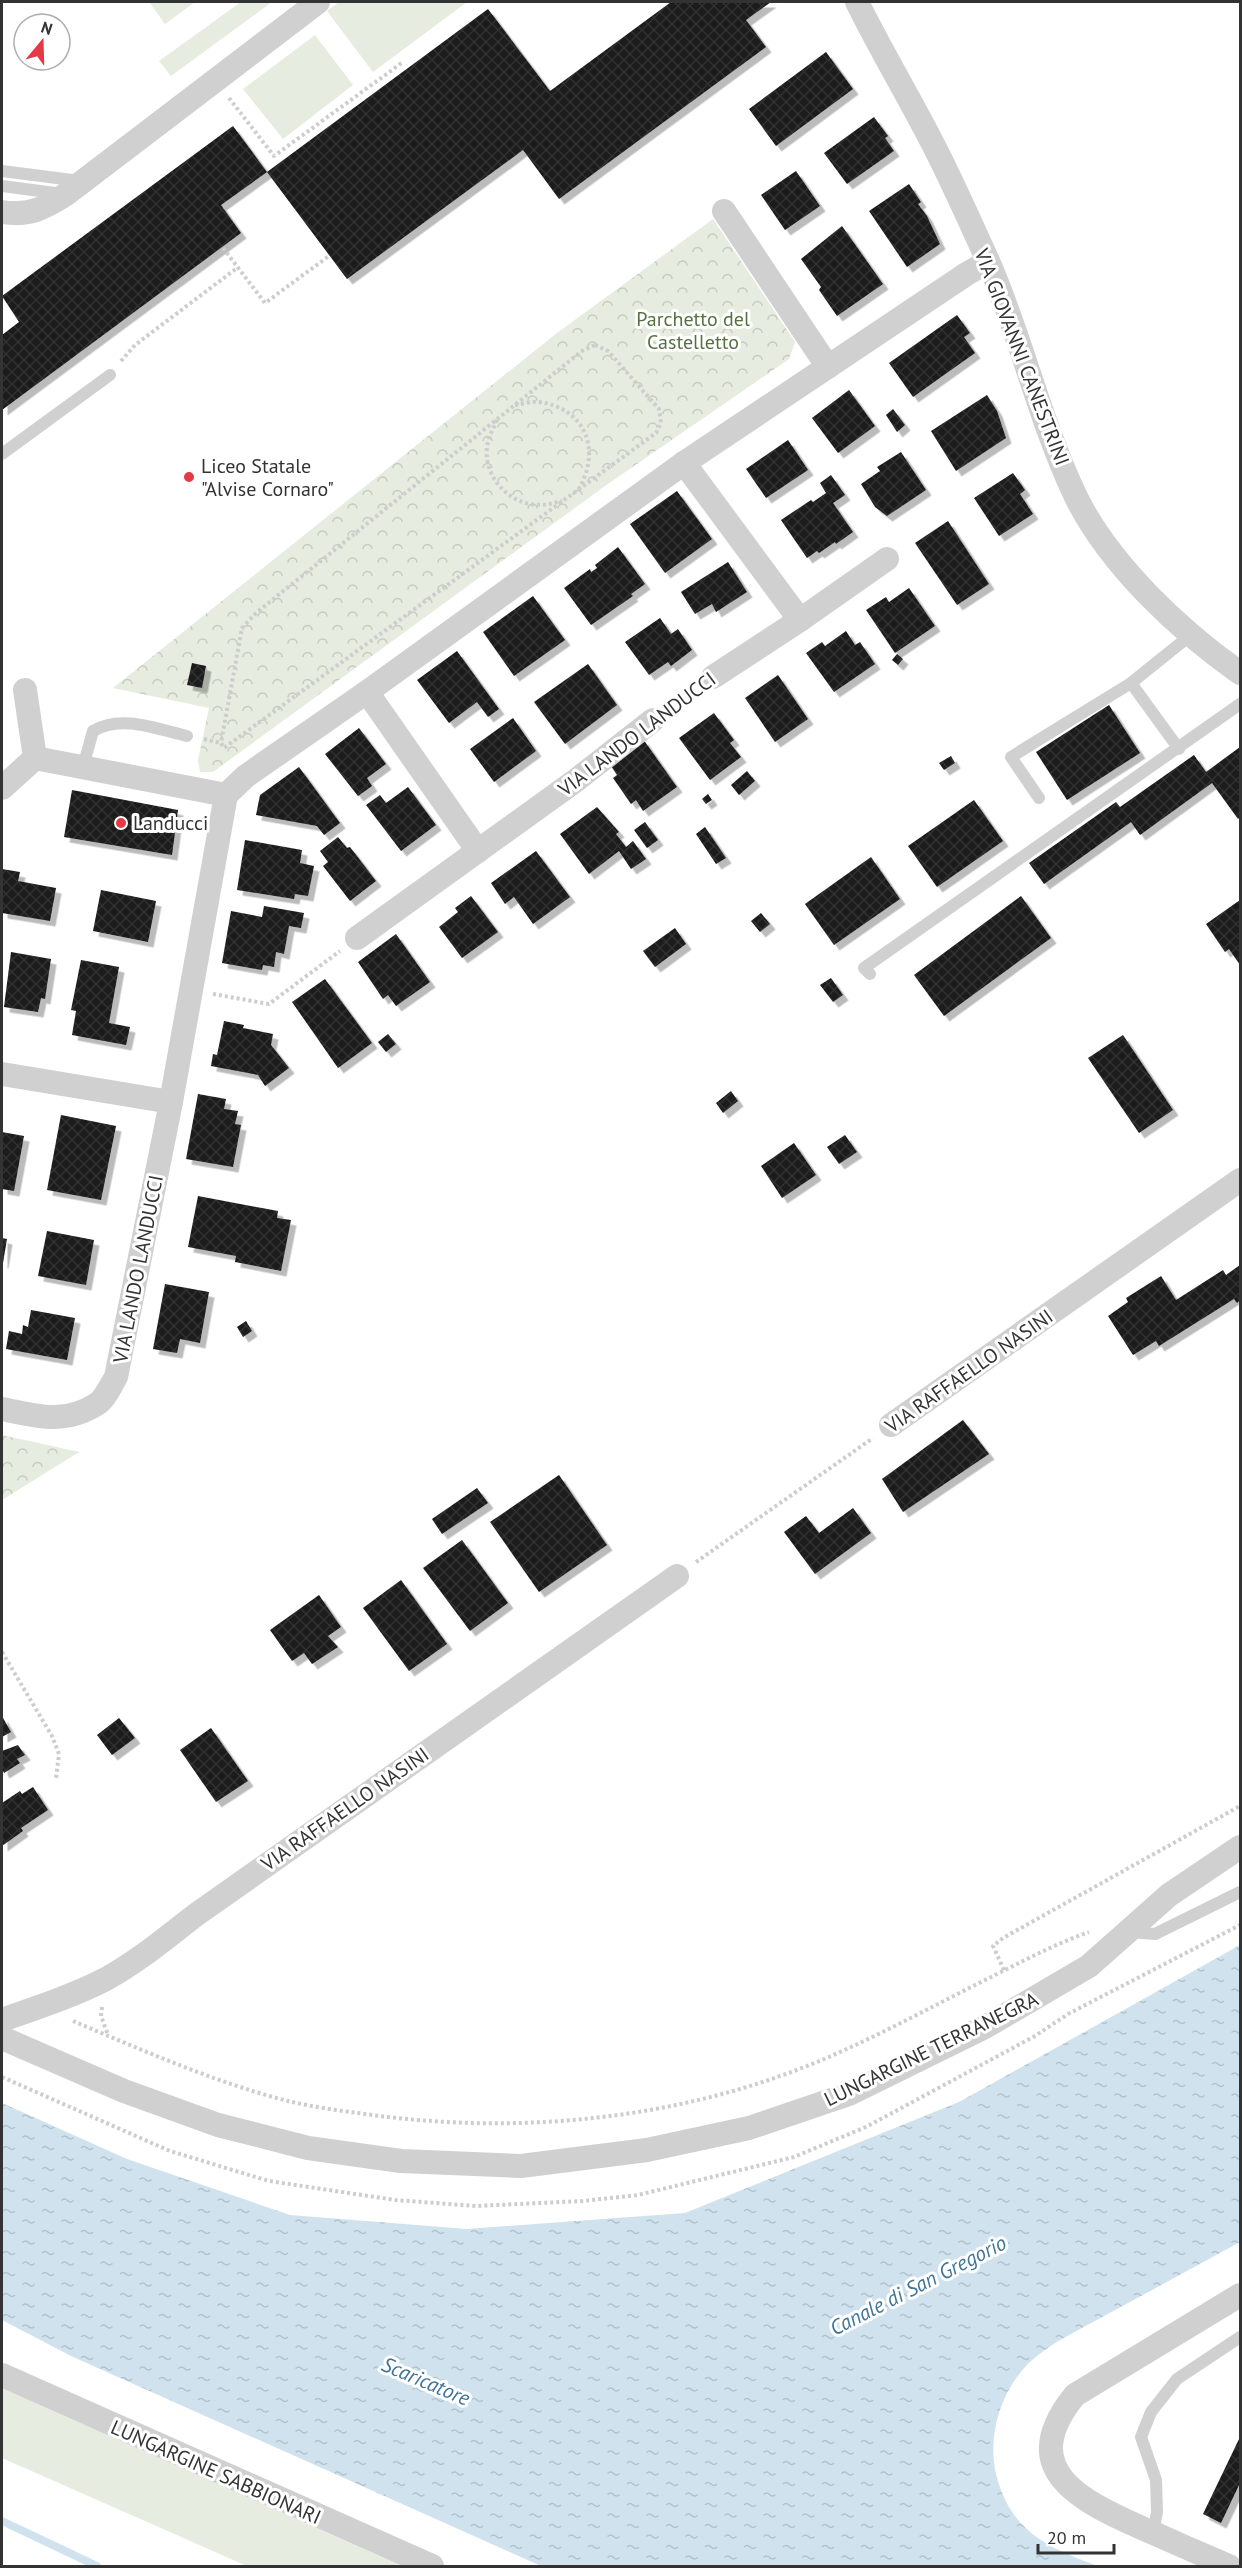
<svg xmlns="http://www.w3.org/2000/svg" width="1242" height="2568" font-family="'PT Sans',sans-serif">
<defs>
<pattern id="park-crowns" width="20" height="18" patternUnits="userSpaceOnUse" patternTransform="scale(1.5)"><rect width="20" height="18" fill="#e6ecdf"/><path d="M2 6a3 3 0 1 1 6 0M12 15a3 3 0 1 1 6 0" fill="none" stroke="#c6cbc0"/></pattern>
<pattern id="water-ripples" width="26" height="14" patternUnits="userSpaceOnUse" patternTransform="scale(1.5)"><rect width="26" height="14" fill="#cfe2ee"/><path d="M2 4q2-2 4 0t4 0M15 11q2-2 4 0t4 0" fill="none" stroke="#b2c2cd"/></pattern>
<pattern id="building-cross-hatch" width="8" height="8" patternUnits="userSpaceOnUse" patternTransform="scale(1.5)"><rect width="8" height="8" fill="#1a1a1a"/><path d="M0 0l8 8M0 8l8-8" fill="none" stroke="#333"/></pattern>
<filter id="shadow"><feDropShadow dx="5.5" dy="5.5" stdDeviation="0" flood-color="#0004"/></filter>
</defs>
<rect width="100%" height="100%" fill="#fff"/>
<g fill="#e6ecdf">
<path d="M149,2H195L165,24Z"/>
<path d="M241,2H272L171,76L159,61Z"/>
<path d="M339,2H467L373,72L327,11Z"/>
<path d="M315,35L353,85L283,139L243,89Z"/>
<path d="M2,2388L402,2566H247L2,2458Z"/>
</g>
<g fill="url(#park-crowns)">
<path d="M713,219L795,342L789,359L605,486L213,772H200L198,760L209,708L113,688L557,333Z"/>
<path d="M2,1435L79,1452L2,1500Z"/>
</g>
<path fill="url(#water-ripples)" d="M1240,1945V2242C1195,2267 1150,2291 1104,2316C1079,2330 1052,2342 1031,2361C1001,2389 987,2435 996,2474C1010,2531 1048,2548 1098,2566H541L71,2356L2,2320V2103L127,2159L290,2215L467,2229L685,2213L959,2102Z"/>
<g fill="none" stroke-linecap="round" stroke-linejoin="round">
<path stroke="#cfe2ee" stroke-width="8" d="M2,2521L97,2566"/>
</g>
<g fill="url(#building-cross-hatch)" filter="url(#shadow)">
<path d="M671,2H771L746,20L766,47L559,199L523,150L347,279L267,172L488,9L550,91Z"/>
<path d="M826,52L853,89L776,146L749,109Z"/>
<path d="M874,117L888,136L885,138L894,151L847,184L824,153Z"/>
<path d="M233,126L267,172L221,205L241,233L2,410V335L19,322L2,296Z"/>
<path d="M796,171L820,206L785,230L761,195Z"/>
<path d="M909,184L921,202L918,204L927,216L940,244L907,267L869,211Z"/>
<path d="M842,226L883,284L837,316L819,290L821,287L801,259Z"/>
<path d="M957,315L970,333L964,337L975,353L913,397L889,363Z"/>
<path d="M849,390L875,426L838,453L812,418Z"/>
<path d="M987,395L997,411L1006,438L956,471L931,431Z"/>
<path d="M893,409L905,425L897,432L886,415Z"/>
<path d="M788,440L808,470L766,498L746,469Z"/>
<path d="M901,452L926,490L887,516L875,507L861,484L880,471L877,467Z"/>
<path d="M1013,473L1025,490L1020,494L1033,514L999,536L974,498Z"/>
<path d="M831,475L845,495L833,503L853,532L836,544L835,542L819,553L817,551L807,558L781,520L811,500L813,502L826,493L820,483Z"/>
<path d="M677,491L712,539L665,573L630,524Z"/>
<path d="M948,521L989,584L957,605L915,543Z"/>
<path d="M618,547L645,584L631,594L633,596L591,625L564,588L590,569L591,572L597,568L595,565Z"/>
<path d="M728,562L747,592L716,612L712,604L695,614L681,592Z"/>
<path d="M909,588L935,626L895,653L866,610L886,597L889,602Z"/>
<path d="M533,596L565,640L514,676L483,632Z"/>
<path d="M660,618L671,634L678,629L692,650L671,666L668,662L649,675L625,642Z"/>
<path d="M846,631L855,645L860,642L875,664L834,692L806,653L822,642L825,646Z"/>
<path d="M457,651L499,709L488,717L477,702L449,723L417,680Z"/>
<path d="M897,654L903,659L898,665L892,660Z"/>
<path d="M192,663L206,666L202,688L187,685Z"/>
<path d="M588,664L617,705L565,744L534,702Z"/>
<path d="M778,675L808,719L775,742L745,698Z"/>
<path d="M1109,705L1140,753L1067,800L1036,752Z"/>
<path d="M714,713L734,740L730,743L741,757L710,780L679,738Z"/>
<path d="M513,718L536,751L494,782L470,749Z"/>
<path d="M359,728L386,764L367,778L372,786L358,796L325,754Z"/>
<path d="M643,739L677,787L643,811L636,800L631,804L613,778L617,775L609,763Z"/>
<path d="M1240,747V817L1238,819L1212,783L1140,835L1131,822L1044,884L1029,863L1116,802L1120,807L1194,755L1206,772Z"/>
<path d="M951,756L955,763L944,770L939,763Z"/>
<path d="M299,767L340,823L324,835L317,826L256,815L260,795Z"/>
<path d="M747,771L755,781L739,795L731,785Z"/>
<path d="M408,787L436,825L401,851L366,805L380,795L386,803Z"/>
<path d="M72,790L178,810L172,855L64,837Z"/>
<path d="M708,794L712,800L706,804L702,799Z"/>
<path d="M974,800L1003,841L937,887L908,846Z"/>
<path d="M597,807L619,832L616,834L626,847L633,841L646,859L631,869L619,851L589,874L560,834Z"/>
<path d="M645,822L658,840L647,848L634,830Z"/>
<path d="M705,827L726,858L716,864L696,834Z"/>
<path d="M338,837L347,848L350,847L376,881L350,901L323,866L328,862L320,851Z"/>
<path d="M245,840L302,850L300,863L314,866L308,896L295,894L294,899L237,890Z"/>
<path d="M536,851L570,897L533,924L514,897L505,904L491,883Z"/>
<path d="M871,857L900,899L834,945L805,904Z"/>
<path d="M2,869L20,872L18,881L56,888L50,921L2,913Z"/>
<path d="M101,890L156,901L148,942L93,931Z"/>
<path d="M471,896L498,932L462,958L439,927L458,912L455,908Z"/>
<path d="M1021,896L1051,938L944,1016L914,975Z"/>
<path d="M1240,900V965L1229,949L1225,952L1206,924Z"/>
<path d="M264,906L304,913L301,928L289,926L284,954L276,952L274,967L263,965L262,970L222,963L231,911L262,917Z"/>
<path d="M761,913L770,924L760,932L751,921Z"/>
<path d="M675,928L686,944L655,967L643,951Z"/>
<path d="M396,934L430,982L396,1006L388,995L383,999L358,962Z"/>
<path d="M11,952L51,959L45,999L41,998L38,1012L4,1007Z"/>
<path d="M81,960L119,967L109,1023L130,1027L126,1045L72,1035L76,1011L71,1010Z"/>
<path d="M831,978L843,995L833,1002L820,985Z"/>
<path d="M325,979L372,1043L338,1068L292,1002Z"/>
<path d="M224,1021L244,1025L243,1028L273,1034L271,1045L289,1068L265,1086L258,1075L211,1066L213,1054L217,1055Z"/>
<path d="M388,1034L396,1044L386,1052L378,1042Z"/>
<path d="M1123,1035L1173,1110L1139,1133L1088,1058Z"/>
<path d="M731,1091L738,1101L723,1113L716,1103Z"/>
<path d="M198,1094L226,1099L224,1109L238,1111L235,1124L241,1125L233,1167L186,1159Z"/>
<path d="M61,1115L116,1126L101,1200L47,1190Z"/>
<path d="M2,1132L24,1136L14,1191L2,1189Z"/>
<path d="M845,1135L857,1152L839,1164L827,1147Z"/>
<path d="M794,1143L816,1175L782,1198L761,1166Z"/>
<path d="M198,1196L278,1211L277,1218L291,1220L281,1271L235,1262L236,1256L188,1247Z"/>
<path d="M47,1231L94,1240L86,1285L38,1276Z"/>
<path d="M2,1238L7,1239L3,1263H2Z"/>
<path d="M1240,1265V1300L1237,1303L1234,1299L1159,1346L1156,1341L1133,1355L1108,1316L1128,1302L1126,1298L1161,1276L1176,1300L1223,1270L1226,1275Z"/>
<path d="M165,1284L209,1292L200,1343L180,1339L177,1353L153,1349Z"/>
<path d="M31,1310L75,1318L67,1360L6,1349L9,1331L22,1334L23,1325L28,1327Z"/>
<path d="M246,1321L252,1331L243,1337L237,1327Z"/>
<path d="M963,1420L989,1454L903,1512L882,1479Z"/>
<path d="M559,1475L607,1545L539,1592L490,1522Z"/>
<path d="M477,1488L488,1503L442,1534L432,1519Z"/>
<path d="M853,1508L871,1533L815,1574L784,1532L806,1516L819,1533Z"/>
<path d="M462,1540L508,1603L470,1631L423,1568Z"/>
<path d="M401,1580L447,1644L409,1671L363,1608Z"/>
<path d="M319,1595L341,1627L328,1636L338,1647L312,1664L304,1653L292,1661L270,1630Z"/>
<path d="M2,1716L11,1732L2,1737Z"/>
<path d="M119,1718L135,1738L112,1755L97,1735Z"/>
<path d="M211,1728L248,1781L216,1802L180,1750Z"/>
<path d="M18,1745L25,1755L17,1759L20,1763L4,1773L2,1769V1751Z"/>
<path d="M33,1787L48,1810L21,1828L23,1831L2,1846V1803L20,1791L22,1794Z"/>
<path d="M1240,2437V2483L1221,2523L1203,2514Z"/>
</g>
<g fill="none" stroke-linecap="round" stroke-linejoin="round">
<g stroke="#cdcdcd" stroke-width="4" stroke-dasharray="3 3" stroke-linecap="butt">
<path d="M229,98L274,156L403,62"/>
<path d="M223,248L265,303L329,256"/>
<path d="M595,345L608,351L659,409L661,423L656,433L224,748L221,743L242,628L256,613L582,351Z"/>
<path d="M121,361L135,345L237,268"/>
<path d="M515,405C523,404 532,401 539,402C586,408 602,451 578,490"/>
<path d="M497,420C494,427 490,434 488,442C481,469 502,499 530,504C541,506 551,504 562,501"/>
<path d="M670,707L694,691"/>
<path d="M204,739L221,743"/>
<path d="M213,994L269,1004L340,951"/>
<path d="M696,1562L873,1438"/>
<path d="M2,1652L52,1736L59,1754L56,1778"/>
<path d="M1004,1970L993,1946L1003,1938L1240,1806"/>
<path d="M102,2007L101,2016L108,2035"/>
<path d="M73,2021C142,2050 212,2081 284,2100C308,2106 334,2110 358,2113C512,2136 673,2121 817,2062C877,2037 933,2006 991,1977C1023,1961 1055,1944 1089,1932"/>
<path d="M2,2077L170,2151L269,2181L395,2200L476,2206L583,2201L638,2195L794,2157L866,2127L1035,2036L1068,2014L1240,1925"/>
</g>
<g stroke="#d0d0d0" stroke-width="12">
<path d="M2,171L80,181"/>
<path d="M2,186L63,194"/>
<path d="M2,454L110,375"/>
<path d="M1131,683L1179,749"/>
<path d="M83,767L93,731C121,714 157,729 187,736"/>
<path d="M1039,798L1011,757L1131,683L1192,634"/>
<path d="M870,974L864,968L1240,704"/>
<path d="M1129,1932L1155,1934L1240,1892"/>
<path d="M1153,2533L1157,2512L1156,2480L1141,2437L1151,2412L1177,2379L1240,2337"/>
</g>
<g stroke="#d0d0d0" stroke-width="24">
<path d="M857,2C883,55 914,105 940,158C957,192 972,226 988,261C1022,338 1040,423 1077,499C1111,566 1179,630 1240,673"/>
<path d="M724,211L828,367"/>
<path d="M2,212C29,216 43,209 65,195L318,2"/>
<path d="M684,463L800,620"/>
<path d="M713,677L800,620L887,559"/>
<path d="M367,692L478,851"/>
<path d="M35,758L226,795"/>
<path d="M2,788L35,758L25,690"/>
<path d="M357,938L575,781L653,720"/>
<path d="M2,1074L171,1102"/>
<path d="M2,1409C36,1416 64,1425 97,1404C105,1399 111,1385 116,1377L171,1102L226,795L246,776L367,692L684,463L968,273L988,262"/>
<path d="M891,1425L1240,1180"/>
<path d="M2,2020C36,2008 73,1996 106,1979C139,1961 168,1936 197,1914L677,1576"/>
<path d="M2,2038L124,2091L218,2125L308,2148L401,2161L521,2166L647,2150L749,2128L849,2094L985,2027L1089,1966L1169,1895L1240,1847"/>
<path d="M2,2375L432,2566"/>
<path d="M1229,2566C1200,2554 1172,2541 1144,2529C1081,2501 1014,2470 1075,2395L1240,2295"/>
</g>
</g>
<g fill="#e63946" stroke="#fff" stroke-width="2">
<circle cx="189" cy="477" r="6"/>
<circle cx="121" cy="823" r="6"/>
</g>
<g text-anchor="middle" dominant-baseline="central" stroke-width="6" stroke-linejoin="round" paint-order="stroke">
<g font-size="20" fill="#56703f" stroke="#fff">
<text x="693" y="319">Parchetto del<tspan x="693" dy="23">Castelletto</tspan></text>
</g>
<g font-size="20" fill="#333" stroke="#fff">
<text transform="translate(1022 357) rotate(69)">VIA GIOVANNI CANESTRINI</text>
<text transform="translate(637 734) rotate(-37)">VIA LANDO LANDUCCI</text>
<text transform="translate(138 1269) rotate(-79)">VIA LANDO LANDUCCI</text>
<text transform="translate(969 1371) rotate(-35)">VIA RAFFAELLO NASINI</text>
<text transform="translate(345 1809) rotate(-35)">VIA RAFFAELLO NASINI</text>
<text transform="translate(931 2049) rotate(-26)">LUNGARGINE TERRANEGRA</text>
<text transform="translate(216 2472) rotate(24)">LUNGARGINE SABBIONARI</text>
</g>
<g font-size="20" fill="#333" stroke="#fff" text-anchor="start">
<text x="201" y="466">Liceo Statale<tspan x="201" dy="23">"Alvise Cornaro"</tspan></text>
<text x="133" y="823">Landucci</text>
</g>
<g font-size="21" font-style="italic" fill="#3f7597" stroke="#fff">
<text transform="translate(918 2285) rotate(-27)">Canale di San Gregorio</text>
<text transform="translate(426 2381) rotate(23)">Scaricatore</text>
</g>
</g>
<rect width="1242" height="2568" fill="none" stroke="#333333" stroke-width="6"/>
<g transform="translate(42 42) rotate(19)"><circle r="28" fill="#ffffff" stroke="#adadad" stroke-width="1.5"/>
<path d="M0-4.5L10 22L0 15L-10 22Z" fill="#e63946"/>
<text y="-9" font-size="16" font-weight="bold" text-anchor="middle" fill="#333333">N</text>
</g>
<path d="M1038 2544v9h76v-9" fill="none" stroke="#333333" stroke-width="3"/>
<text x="1047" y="2544" font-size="18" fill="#333333" stroke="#ffffff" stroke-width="4.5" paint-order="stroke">20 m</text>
</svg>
